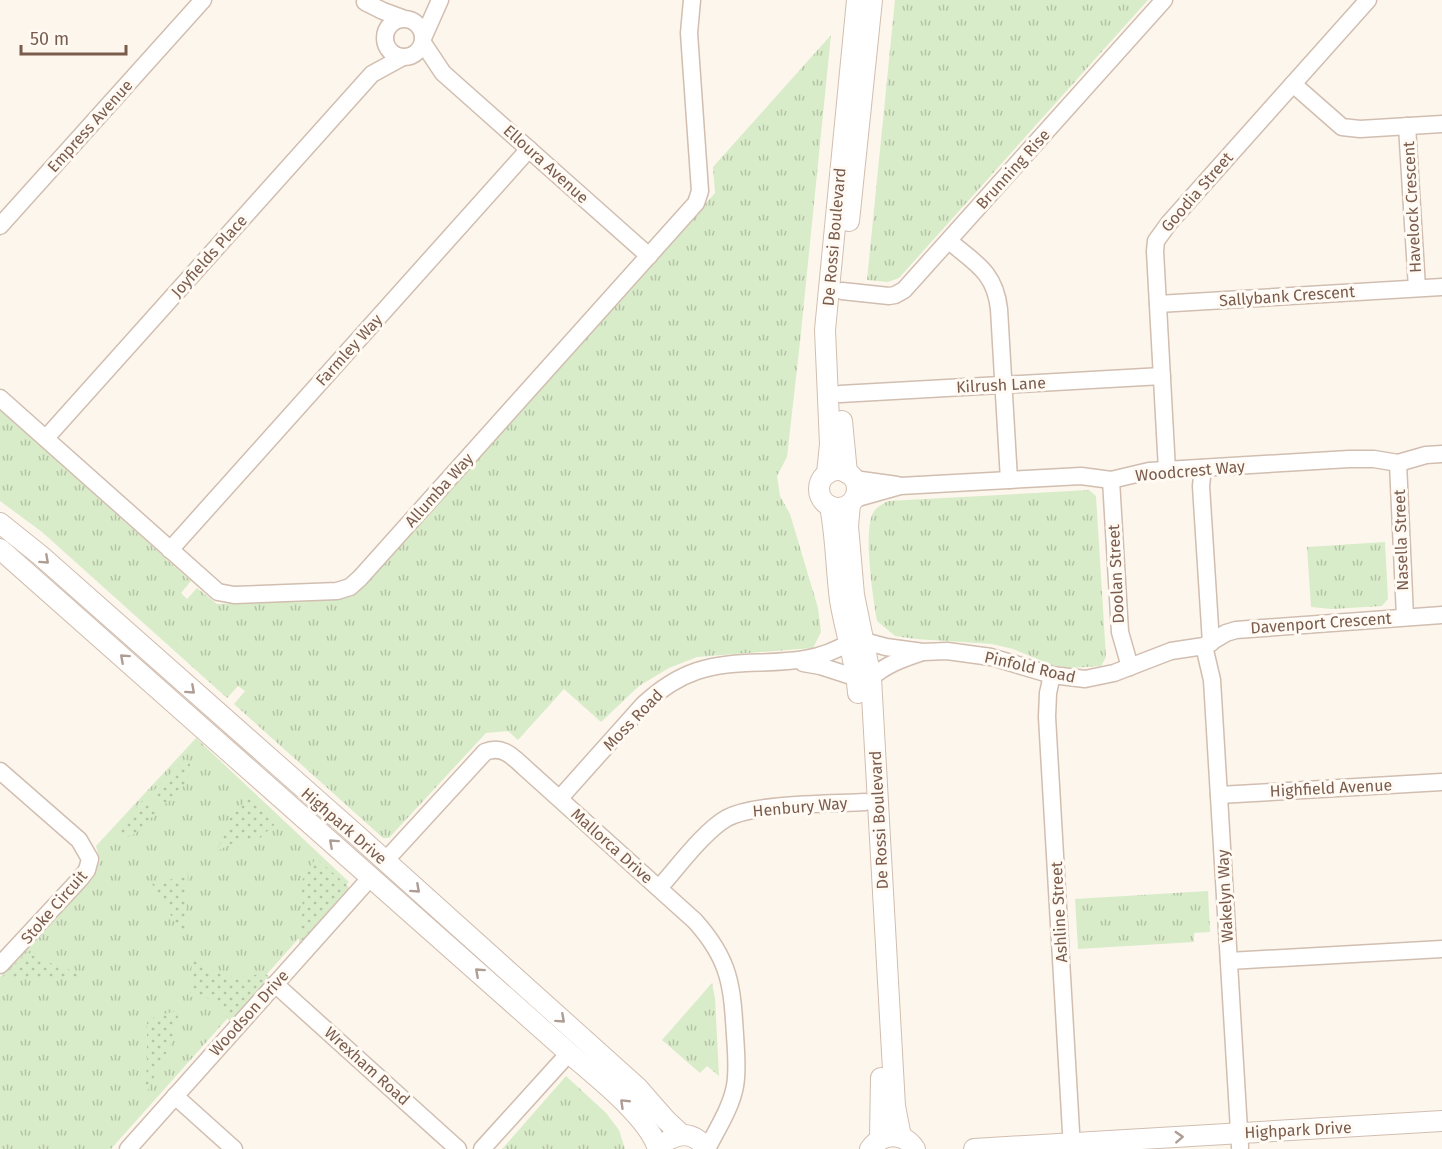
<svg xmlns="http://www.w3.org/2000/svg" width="1442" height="1149" font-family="'Fira Sans',sans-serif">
<defs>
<pattern id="park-tufts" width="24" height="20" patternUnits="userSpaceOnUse" patternTransform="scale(1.5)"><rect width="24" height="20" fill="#d8ecc9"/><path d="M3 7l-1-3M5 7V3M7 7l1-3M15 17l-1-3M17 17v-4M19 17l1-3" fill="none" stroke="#b4c2a5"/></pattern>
<pattern id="garden-dots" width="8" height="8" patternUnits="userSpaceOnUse" patternTransform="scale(1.5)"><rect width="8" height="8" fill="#d8ecc9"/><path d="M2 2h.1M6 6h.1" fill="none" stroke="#b4c2a5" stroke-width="1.8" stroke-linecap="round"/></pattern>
</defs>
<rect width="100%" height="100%" fill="#fdf6ec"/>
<g fill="url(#park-tufts)">
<path d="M895,0H1148L899,278L888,282L867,280Z"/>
<path d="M831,35L800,342L787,457L777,476L780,496L790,514L818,608L821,632L813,648L697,657L669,668L639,686L601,722L564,689L518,740L508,731L486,733L389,838H383L234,704L245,691L238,686L227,698L42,532L0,501V410L191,581L181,593L187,599L197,588L217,604L351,597L715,193L713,167Z"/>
<path d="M1089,490L1096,496L1106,657L1101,666L1071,668L1052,665L1013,649L992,644L916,639L895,636L877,621C873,598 863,532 873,513C876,507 883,504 888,501Z"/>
<path d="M1385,542L1388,599L1382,606L1332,609L1311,607L1307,547Z"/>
<path d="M196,738L349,882L111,1149H0V977L96,872L100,860L96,846Z"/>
<path d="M1208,891L1210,932L1194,933V942L1078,949L1075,899Z"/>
<path d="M712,983L715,998L719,1076L707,1066L700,1073L662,1040Z"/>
<path d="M566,1076L606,1113L619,1130L625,1149H502Z"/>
</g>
<g fill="url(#garden-dots)">
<path d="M185,759L190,762C191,779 179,797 164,804L153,798V791Z"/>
<path d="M248,798L276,823L260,838L235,842L219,850L218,848L231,816Z"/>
<path d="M143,800L155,808L156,813C146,822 132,845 119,833L121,824Z"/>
<path d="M316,858L348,886L349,890L299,946V930L303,911L301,882Z"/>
<path d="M188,872L185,935L184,937L151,882H165Z"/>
<path d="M27,952L39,959L84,975V978L0,979Z"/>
<path d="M192,959C202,960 204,966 212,970C230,980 245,977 264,973L270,977L230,1022C218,1005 213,994 190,997Z"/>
<path d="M180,1010L170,1045L148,1090L145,1091L147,1065V1022L156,1016Z"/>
</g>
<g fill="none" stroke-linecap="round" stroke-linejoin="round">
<g stroke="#d1beb0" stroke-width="19">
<g id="minor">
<path d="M365,2L383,11L402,18"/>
<circle cx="404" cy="38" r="19"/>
<path d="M424,36L440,0"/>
<path d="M423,43L443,73L649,256"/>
<path d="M1293,84L1342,127L1360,129L1442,124"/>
<path d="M1407,126L1417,288"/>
<path d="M0,226L203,0"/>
<path d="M949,241C975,263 995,272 999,309L1009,480"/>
<path d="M842,291L889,296L895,295L904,290L1164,0"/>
<path d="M1158,304L1442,287"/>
<path d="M840,394L1162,376"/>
<path d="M0,398L218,592L234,595L337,591L350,587L360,578L696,203L700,191L689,33L692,0"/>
<path d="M46,438L372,74L403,57"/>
<path d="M1398,463L1405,617"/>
<path d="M1203,468L1201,486L1211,643"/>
<path d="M1167,470L1155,251L1156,241L1169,223L1368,0"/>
<path d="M854,479L897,485"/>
<path d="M1111,480L1120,632L1130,667"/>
<path d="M854,499L900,486L1081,476L1111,480L1149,471L1349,459H1374L1398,463L1426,455L1442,454"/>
<path d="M170,550L529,149"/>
<path d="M864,641L886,647L923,652L947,651L991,657L1052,675L1085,679L1114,673L1171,651L1204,646L1226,633L1236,630L1442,615"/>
<path d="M1204,646L1212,680L1240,1147"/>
<path d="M803,663L820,666L857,678"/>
<path d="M1052,675L1048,693L1047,717L1072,1149"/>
<path d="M871,678C885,665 902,659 920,653"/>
<path d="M0,771L79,840L90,859L87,870L80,879L0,965"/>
<path d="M1219,795L1442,782"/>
<path d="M560,798L643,705C659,690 676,678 697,671C748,654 799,674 850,642"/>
<path d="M385,861L485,752C502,745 512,756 524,767L695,921C730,960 732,985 735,1035C736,1051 738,1069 735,1086C731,1108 717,1129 707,1149"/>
<path d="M659,888C677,868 704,831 727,818C756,803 829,804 865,802"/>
<path d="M1229,961L1442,949"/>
<path d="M275,984L458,1149"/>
<path d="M175,1096L234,1149"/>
<path d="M128,1149L371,877"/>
<path d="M482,1149L569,1053"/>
</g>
</g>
<g stroke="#d1beb0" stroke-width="22">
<g id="tertiary">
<path d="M849,221L872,0"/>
<path d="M842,421L847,473"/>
<circle cx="838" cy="489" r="19"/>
<path d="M827,474L830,444L825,330L857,0"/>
<path d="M850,504L848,526L854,595L871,678L895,1106L901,1137"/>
<path d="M830,506C836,537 836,569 840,600C845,632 856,661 858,693"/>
<path d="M0,523L40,555L360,838L638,1088L666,1120L682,1135"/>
<path d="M0,549L569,1053C594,1075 649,1117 658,1149"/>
<path d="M670,1139C684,1131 698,1136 706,1149"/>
<path d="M880,1139L881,1078"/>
<path d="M870,1149C882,1133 903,1131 915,1149"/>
<path d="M974,1149L1442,1121"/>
</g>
</g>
<use href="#minor" stroke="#fff" stroke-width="16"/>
<use href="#tertiary" stroke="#fff" stroke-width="20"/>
</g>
<defs><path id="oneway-chevron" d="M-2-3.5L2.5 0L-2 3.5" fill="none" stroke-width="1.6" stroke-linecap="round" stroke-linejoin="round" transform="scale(1.5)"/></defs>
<g stroke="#af9d94">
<use href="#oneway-chevron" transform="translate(45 560) rotate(42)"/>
<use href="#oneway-chevron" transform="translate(124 658) rotate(-138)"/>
<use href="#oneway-chevron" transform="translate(191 690) rotate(42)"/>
<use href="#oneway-chevron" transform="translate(333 843) rotate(-138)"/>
<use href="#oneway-chevron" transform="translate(416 889) rotate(42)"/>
<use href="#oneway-chevron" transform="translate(479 972) rotate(-138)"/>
<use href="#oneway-chevron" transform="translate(561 1019) rotate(42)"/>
<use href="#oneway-chevron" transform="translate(624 1103) rotate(-136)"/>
<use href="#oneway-chevron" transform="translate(1179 1137) rotate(-3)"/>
</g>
<g text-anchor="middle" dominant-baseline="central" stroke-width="6" stroke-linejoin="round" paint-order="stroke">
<g font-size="16" fill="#7a5c4d" stroke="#fffaf3">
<text transform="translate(90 126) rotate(-48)">Empress Avenue</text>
<text transform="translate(546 164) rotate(42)">Elloura Avenue</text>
<text transform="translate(1013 169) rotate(-48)">Brunning Rise</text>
<text transform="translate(1197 192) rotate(-49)">Goodia Street</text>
<text transform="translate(1412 207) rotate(-93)">Havelock Crescent</text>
<text transform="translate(834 237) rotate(-85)">De Rossi Boulevard</text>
<text transform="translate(209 256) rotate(-48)">Joyfields Place</text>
<text transform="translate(1287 296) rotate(-4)">Sallybank Crescent</text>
<text transform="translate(349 350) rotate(-48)">Farmley Way</text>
<text transform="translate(1001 385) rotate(-3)">Kilrush Lane</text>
<text transform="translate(1190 471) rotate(-5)">Woodcrest Way</text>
<text transform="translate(439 490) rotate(-48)">Allumba Way</text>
<text transform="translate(1401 540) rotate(-92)">Nasella Street</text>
<text transform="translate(1116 574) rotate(-93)">Doolan Street</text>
<text transform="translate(1321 623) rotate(-4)">Davenport Crescent</text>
<text transform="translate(1030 667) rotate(13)">Pinfold Road</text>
<text transform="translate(633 720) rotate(-46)">Moss Road</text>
<text transform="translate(1331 788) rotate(-3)">Highfield Avenue</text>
<text transform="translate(800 807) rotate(-5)">Henbury Way</text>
<text transform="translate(879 820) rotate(-93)">De Rossi Boulevard</text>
<text transform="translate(344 826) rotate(41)">Highpark Drive</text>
<text transform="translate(612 846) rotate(42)">Mallorca Drive</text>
<text transform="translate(1225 896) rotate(-93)">Wakelyn Way</text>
<text transform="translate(54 907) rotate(-49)">Stoke Circuit</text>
<text transform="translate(1059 912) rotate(-93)">Ashline Street</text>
<text transform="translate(249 1013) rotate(-48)">Woodson Drive</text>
<text transform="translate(367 1066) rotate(42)">Wrexham Road</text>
<text transform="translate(1298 1130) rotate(-3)">Highpark Drive</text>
</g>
</g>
<path d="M21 45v9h105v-9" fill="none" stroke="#7a5c4d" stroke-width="3"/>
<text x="30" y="45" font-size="18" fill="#7a5c4d" stroke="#fffaf3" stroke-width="4.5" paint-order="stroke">50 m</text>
</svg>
